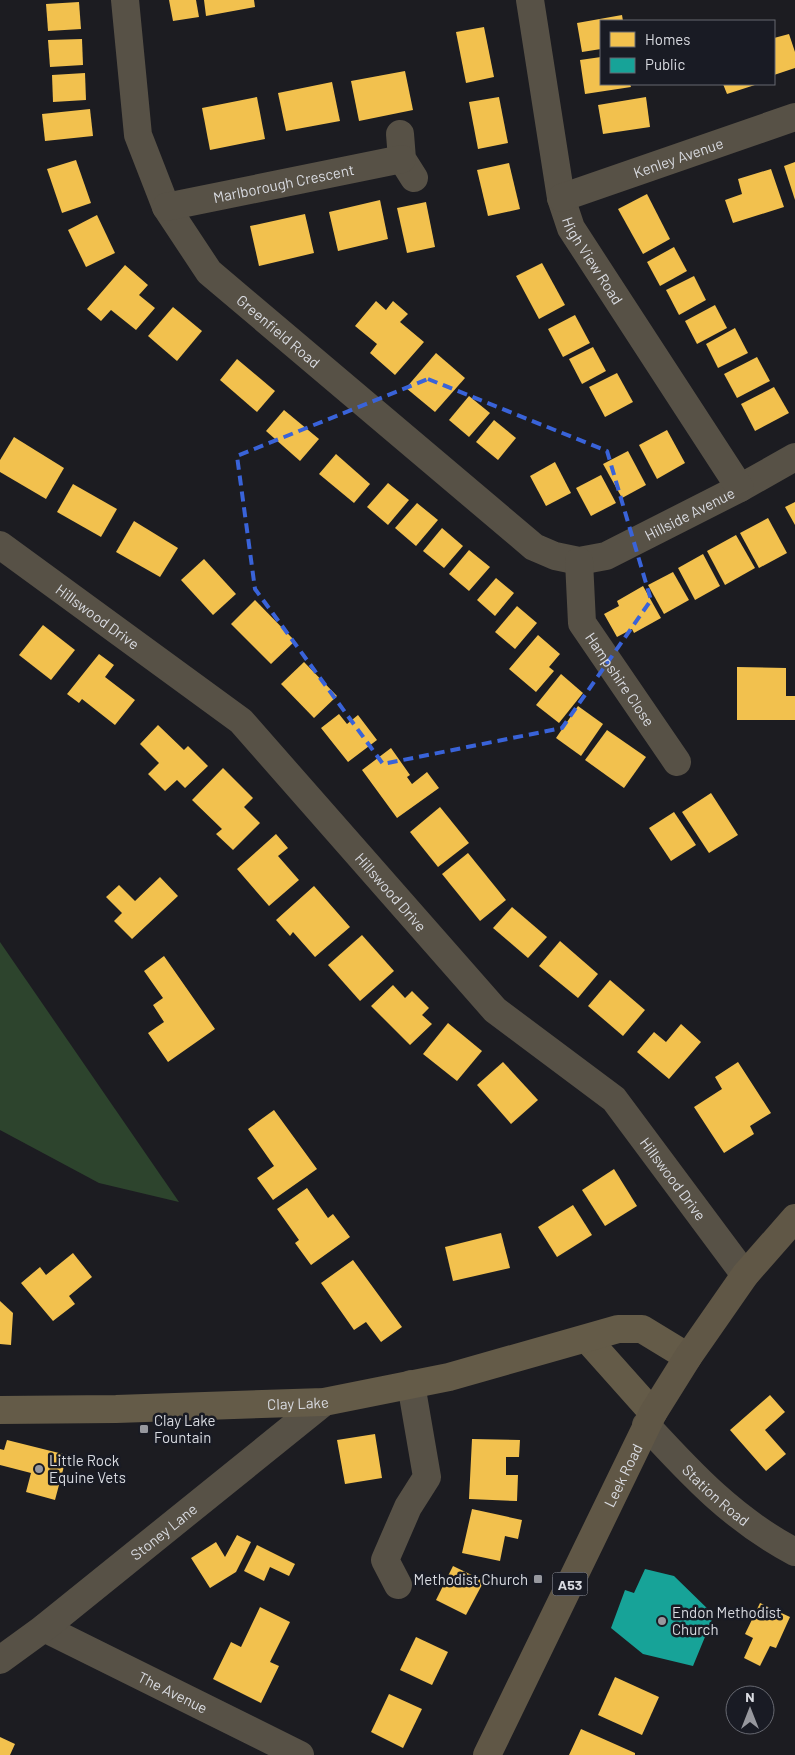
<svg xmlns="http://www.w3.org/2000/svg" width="795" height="1755" font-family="Barlow,sans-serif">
<rect width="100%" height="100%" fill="#1c1c21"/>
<path fill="#2d442d" d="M0,942L179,1202L99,1183L0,1130Z"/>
<g fill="#f2c14e">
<path d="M169,0H196L199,17L173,21Z"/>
<path d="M204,0H254L255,7L206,16Z"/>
<path d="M79,2L81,29L48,31L46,4Z"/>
<path d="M622,15L623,21H601V49L582,52L577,23Z"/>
<path d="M484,27L494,77L466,83L456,32Z"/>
<path d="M789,34L795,52V68L774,75V38Z"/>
<path d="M82,39L83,65L50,67L48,40Z"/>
<path d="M601,57V84H630L631,87L585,94L580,60Z"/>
<path d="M405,71L413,110L359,121L351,81Z"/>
<path d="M85,73L86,100L53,102L52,75Z"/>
<path d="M332,82L340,121L286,131L278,93Z"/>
<path d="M723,84H758L727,94Z"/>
<path d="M257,97L265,139L210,150L202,108Z"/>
<path d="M499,97L508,143L478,149L469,102Z"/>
<path d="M646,97L650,127L603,134L598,105Z"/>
<path d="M90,109L93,136L45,141L42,114Z"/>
<path d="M76,160L91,203L62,213L47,169Z"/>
<path d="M795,162V200L784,166Z"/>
<path d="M509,163L520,209L488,216L477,170Z"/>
<path d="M771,169L784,207L733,223L725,200L742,194L738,179Z"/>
<path d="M647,194L670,239L643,254L618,209Z"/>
<path d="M380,200L388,239L338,251L329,212Z"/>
<path d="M426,202L435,247L407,253L397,208Z"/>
<path d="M305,214L314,253L259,266L250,226Z"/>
<path d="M97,215L115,253L86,267L68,230Z"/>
<path d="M674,247L687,271L660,286L647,262Z"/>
<path d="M542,263L565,305L539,319L516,276Z"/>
<path d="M125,265L148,285L139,295L155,308L136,330L111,310L101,321L87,309Z"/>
<path d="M694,276L706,300L679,315L666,290Z"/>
<path d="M376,301L386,310L393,301L408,314L400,322L424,342L395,375L370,353L377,344L355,326Z"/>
<path d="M715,305L727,328L697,344L685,321Z"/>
<path d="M173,307L202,331L177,361L148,336Z"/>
<path d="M575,315L590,343L563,357L548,329Z"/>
<path d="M735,328L748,353L718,368L706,344Z"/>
<path d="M593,347L606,371L582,384L569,359Z"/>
<path d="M436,353L465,378L435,412L406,388Z"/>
<path d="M757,357L770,381L737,398L724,374Z"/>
<path d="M237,359L275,391L257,412L220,380Z"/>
<path d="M617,373L633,402L605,417L589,387Z"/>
<path d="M774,387L789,413L755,431L741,404Z"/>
<path d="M469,396L490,413L469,437L449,420Z"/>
<path d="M284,410L319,439L300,461L266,431Z"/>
<path d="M494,420L516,438L498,460L476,442Z"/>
<path d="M667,430L685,463L657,479L639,445Z"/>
<path d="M14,437L64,468L46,499L0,472V460Z"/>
<path d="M628,451L646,485L622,498L603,464Z"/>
<path d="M336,454L370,484L354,503L319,474Z"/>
<path d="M555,462L571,493L546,506L530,476Z"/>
<path d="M601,475L616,503L591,516L576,488Z"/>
<path d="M388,483L409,500L388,525L367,507Z"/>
<path d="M73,484L117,509L101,537L57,512Z"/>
<path d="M795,502V525L785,507Z"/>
<path d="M417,503L438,520L416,546L395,528Z"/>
<path d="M768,518L787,553L759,568L740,533Z"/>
<path d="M134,521L178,548L160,577L116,552Z"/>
<path d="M442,528L463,546L444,568L423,551Z"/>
<path d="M736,535L755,568L725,585L707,551Z"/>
<path d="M469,550L490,567L469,591L449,574Z"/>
<path d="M703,554L720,586L695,600L678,568Z"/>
<path d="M204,559L236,594L213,615L181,580Z"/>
<path d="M673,572L689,600L664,614L648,585Z"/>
<path d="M496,578L514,593L495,616L477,600Z"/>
<path d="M643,586L661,618L634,633L632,629L617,637L604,614L619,606L617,601Z"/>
<path d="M255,600L295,641L271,664L231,624Z"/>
<path d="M517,606L537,623L515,649L495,632Z"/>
<path d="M43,625L75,650L51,680L19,655Z"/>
<path d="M538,635L560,654L549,667L554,671L536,692L509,669Z"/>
<path d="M99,654L114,665L105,677L135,700L115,725L82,699L79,703L67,694Z"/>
<path d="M304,662L337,696L314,718L281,684Z"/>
<path d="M737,667L786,668V696H795V720H737Z"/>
<path d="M561,674L583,693L559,723L536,705Z"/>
<path d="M578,706L603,724L581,756L556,738Z"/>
<path d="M339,714L347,724L358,715L377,740L348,762L321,728Z"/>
<path d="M158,725L184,750L188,746L208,766L185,788L177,780L165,791L148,774L159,763L140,744Z"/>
<path d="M607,730L646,757L624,788L585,760Z"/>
<path d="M391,748L410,775L407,777L412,784L427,772L439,788L397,818L362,770Z"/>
<path d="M223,768L253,798L244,807L260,823L233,850L216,834L222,829L192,800Z"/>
<path d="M711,793L738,835L709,853L682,812Z"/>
<path d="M440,807L469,843L438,867L410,832Z"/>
<path d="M674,812L696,845L671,861L649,828Z"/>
<path d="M276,834L288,848L278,856L299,880L269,906L237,869Z"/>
<path d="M468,853L506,900L480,921L442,874Z"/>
<path d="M160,877L178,896L132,939L114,921L122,913L106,897L119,885L135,901Z"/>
<path d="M314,886L350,927L315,957L293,932L290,936L276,920Z"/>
<path d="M512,907L547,937L528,958L493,928Z"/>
<path d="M362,935L394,971L360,1001L328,965Z"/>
<path d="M560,941L598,974L578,998L539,966Z"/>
<path d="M164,956L215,1029L168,1062L148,1033L164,1022L153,1005L163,998L144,971Z"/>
<path d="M610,980L645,1010L623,1036L588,1006Z"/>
<path d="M393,985L405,998L412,991L429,1008L422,1015L432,1024L410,1045L371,1006Z"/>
<path d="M448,1023L482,1051L457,1081L423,1054Z"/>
<path d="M681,1024L701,1042L669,1079L637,1052L654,1032L666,1042Z"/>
<path d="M503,1062L538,1100L511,1124L477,1085Z"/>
<path d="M738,1062L771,1113L750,1126L754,1134L724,1153L694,1107L722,1089L715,1077Z"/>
<path d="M274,1110L317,1169L273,1200L257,1178L274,1166L248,1129Z"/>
<path d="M614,1169L637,1206L605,1226L582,1190Z"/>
<path d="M307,1188L328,1218L333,1214L350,1237L311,1265L295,1243L299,1240L277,1209Z"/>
<path d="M573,1205L592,1235L557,1257L538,1227Z"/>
<path d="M501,1233L510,1268L453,1281L445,1247Z"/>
<path d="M73,1253L92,1277L69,1296L75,1304L53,1321L21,1283L40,1267L46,1275Z"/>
<path d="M353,1260L402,1327L381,1342L366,1322L354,1330L321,1283Z"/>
<path d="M0,1301L13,1313L11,1345L0,1344Z"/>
<path d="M770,1395L785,1412L765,1430L786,1454L766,1471L730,1430Z"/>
<path d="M375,1434L382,1478L345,1484L337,1440Z"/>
<path d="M472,1439L520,1440L519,1457H506V1475H518L517,1501L469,1499Z"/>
<path d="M7,1440L67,1455L55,1500L26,1492L31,1473L0,1465V1449L4,1450Z"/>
<path d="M472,1509L522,1520L518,1539L505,1536L500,1561L462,1553Z"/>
<path d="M237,1535L251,1542L236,1572L210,1588L191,1558L216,1542L225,1557Z"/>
<path d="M257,1545L295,1564L289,1576L270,1567L264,1581L244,1571Z"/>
<path d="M453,1566L484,1581L466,1615L436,1600Z"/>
<path d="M760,1603L790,1617L776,1648L770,1646L760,1666L744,1658L753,1638L745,1634Z"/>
<path d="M260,1607L290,1622L270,1662L279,1666L261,1703L213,1679L231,1642L241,1647Z"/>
<path d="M416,1637L448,1652L432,1685L400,1670Z"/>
<path d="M615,1677L659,1697L642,1735L598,1715Z"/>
<path d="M389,1694L422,1709L403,1748L371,1732Z"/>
<path d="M581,1729L635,1753V1755H569Z"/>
<path d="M0,1737L15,1744L10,1755H0Z"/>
</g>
<path fill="#17a398" d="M645,1569L674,1576L714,1615L693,1666L643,1654L611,1628L625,1590L634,1593Z"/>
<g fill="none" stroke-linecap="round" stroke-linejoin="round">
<g stroke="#575146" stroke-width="28">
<path id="s1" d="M125,0L138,135L166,207L209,272L534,547L555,556L579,561L606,556L740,488L795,457"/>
<path id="s2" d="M530,0L561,198L571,228L740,488"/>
<path d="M400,134L402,159L414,178"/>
<path id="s3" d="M561,198L795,117"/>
<path id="s4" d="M166,207L402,159"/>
<path id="s5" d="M0,545L241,721L495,1010L614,1099L745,1275"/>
<path id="s6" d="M579,561L582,623L677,762"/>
<path id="s7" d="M646,1425C692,1475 734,1520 795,1552"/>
<path d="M398,1585L385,1560L408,1507L427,1477L411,1384"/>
<path id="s8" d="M44,1628L300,1755"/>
<path id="s9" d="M0,1660L44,1628L324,1402"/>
</g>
<g stroke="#645b48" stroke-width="28">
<path d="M587,1339L653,1413"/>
<path id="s10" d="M0,1410L116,1409L324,1402L449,1377L618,1329H642L688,1357"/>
</g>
<path stroke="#605746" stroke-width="28" id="s11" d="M487,1755L653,1413L688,1357L745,1275L795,1218"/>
</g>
<path fill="none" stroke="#3963d9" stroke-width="4" stroke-dasharray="10 6" stroke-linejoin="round" d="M428,379L607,451L651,600L562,728L383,764L255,589L237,456Z"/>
<g fill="#97989e" stroke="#191b24" stroke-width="2">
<rect x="139" y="1424" width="10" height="10" rx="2.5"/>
<circle cx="39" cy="1469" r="5"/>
<rect x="533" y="1574" width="10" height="10" rx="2.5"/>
<circle cx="662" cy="1621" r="5"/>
</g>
<g text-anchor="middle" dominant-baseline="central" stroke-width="5" stroke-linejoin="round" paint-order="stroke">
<rect fill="#191b24" stroke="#9fa1a8" stroke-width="1" x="552.5" y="1572.5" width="35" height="23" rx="4"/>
<g font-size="14" font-weight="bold" fill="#d9dbe1">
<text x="570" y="1584">A53</text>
</g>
<g font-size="15" fill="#d9dbe1" stroke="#191b24">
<text stroke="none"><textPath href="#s3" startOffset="124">Kenley Avenue</textPath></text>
<text stroke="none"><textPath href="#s4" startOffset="120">Marlborough Crescent</textPath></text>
<text stroke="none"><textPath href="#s2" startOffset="271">High View Road</textPath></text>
<text stroke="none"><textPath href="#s1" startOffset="382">Greenfield Road</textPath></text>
<text stroke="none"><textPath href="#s1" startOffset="885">Hillside Avenue</textPath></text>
<text stroke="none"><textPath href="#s5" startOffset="121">Hillswood Drive</textPath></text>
<text stroke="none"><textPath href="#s6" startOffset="130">Hampshire Close</textPath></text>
<text stroke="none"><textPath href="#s5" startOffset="526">Hillswood Drive</textPath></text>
<text stroke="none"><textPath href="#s5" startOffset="931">Hillswood Drive</textPath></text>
<text stroke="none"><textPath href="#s10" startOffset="298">Clay Lake</textPath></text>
<text stroke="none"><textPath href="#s11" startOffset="311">Leek Road</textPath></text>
<text stroke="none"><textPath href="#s7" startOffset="99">Station Road</textPath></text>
<text stroke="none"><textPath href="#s9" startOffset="208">Stoney Lane</textPath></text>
<text stroke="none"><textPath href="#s8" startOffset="144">The Avenue</textPath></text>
</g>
<g font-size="15" fill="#d9dbe1" stroke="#191b24" text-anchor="start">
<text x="154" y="1420">Clay Lake<tspan x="154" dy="17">Fountain</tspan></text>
<text x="49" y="1460">Little Rock<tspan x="49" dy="17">Equine Vets</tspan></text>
<text x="528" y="1579" text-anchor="end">Methodist Church</text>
<text x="672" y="1612">Endon Methodist<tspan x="672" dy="17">Church</tspan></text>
</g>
</g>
<rect x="600" y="20" width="175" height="65" fill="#191b24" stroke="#666870"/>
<rect x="610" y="32" width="25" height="15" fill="#f2c14e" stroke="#666870"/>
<text x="645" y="45" font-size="15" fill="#d9dbe1">Homes</text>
<rect x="610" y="58" width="25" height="15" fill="#17a398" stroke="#666870"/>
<text x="645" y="70" font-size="15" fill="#d9dbe1">Public</text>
<g transform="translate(750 1710)"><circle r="24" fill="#191b24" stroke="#666870"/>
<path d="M0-4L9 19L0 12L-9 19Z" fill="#97989e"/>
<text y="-8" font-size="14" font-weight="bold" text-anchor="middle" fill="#d9dbe1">N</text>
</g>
</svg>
